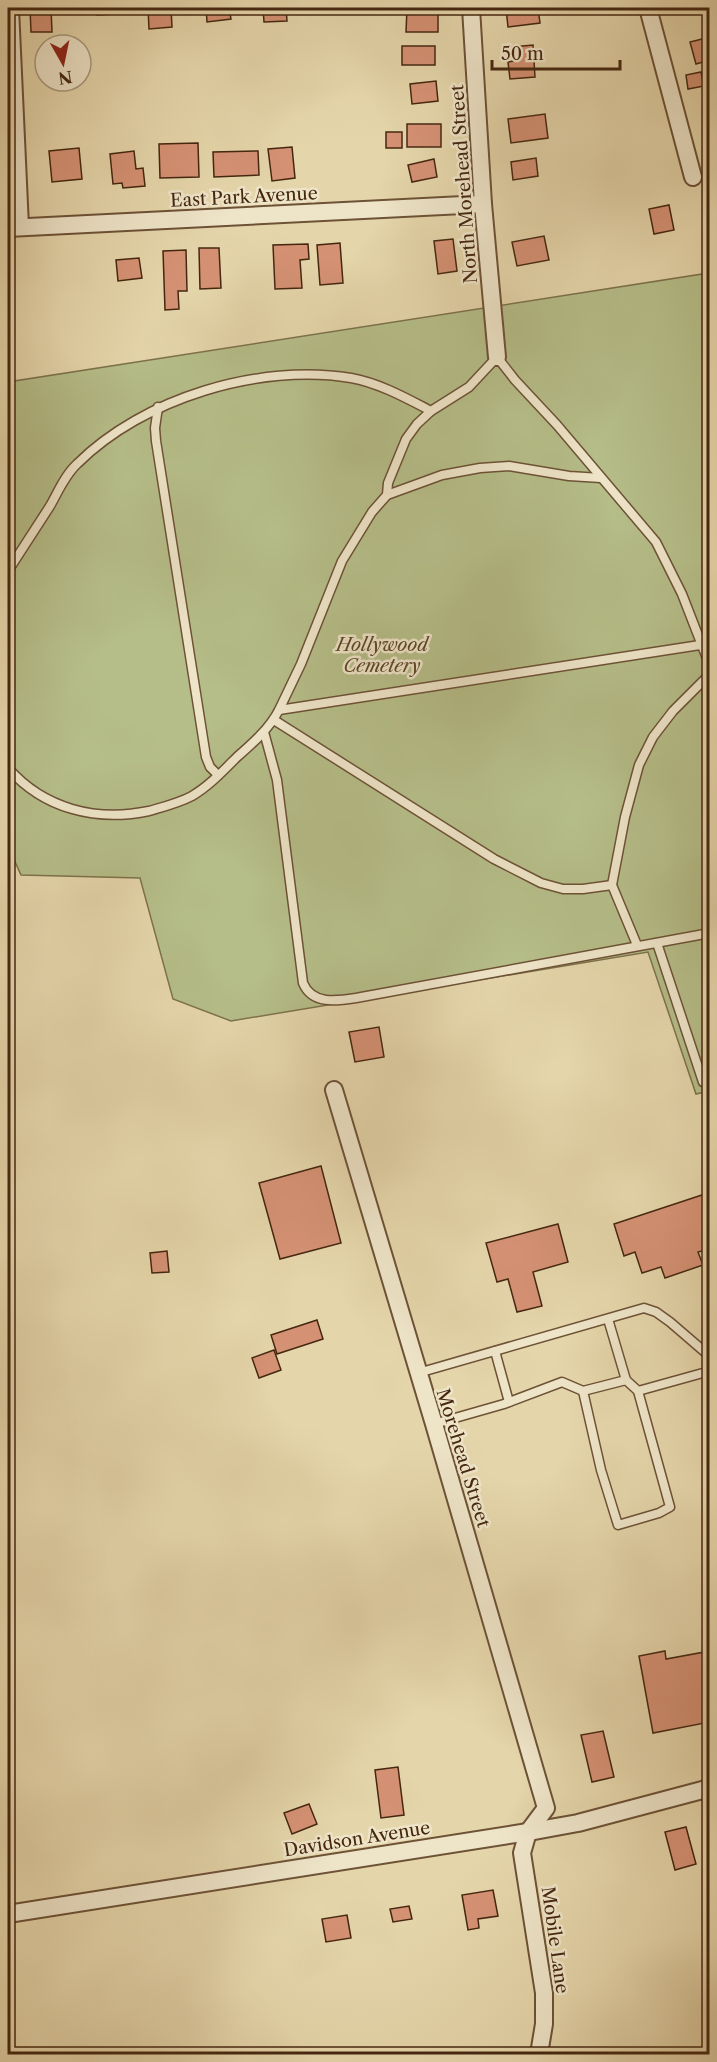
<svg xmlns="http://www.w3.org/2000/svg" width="717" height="2062" font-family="'Libre Caslon Text',serif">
<rect width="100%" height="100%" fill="#e5d5aa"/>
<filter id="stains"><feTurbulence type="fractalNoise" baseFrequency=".00333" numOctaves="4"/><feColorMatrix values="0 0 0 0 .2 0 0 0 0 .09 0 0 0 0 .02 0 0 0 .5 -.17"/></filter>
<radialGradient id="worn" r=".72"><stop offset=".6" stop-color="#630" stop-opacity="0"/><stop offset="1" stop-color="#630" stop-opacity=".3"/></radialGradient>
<path fill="#b5bd88" stroke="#7d724c" stroke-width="1.5" d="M709,273V1091L696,1094L648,952L231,1021L173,999L140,878L21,875L8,846V382Z"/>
<g fill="#d59174" stroke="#452710" stroke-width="1.5">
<path d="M30,8H51L52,32H31Z"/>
<path d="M97,8H129L130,13L97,15Z"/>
<path d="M148,8H171L172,27L149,29Z"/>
<path d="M206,8H229L231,19L207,22Z"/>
<path d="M263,8H286L287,21L264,22Z"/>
<path d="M305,8H334V9L305,10Z"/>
<path d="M419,8H438V32H406L407,9H419Z"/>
<path d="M506,8H538L540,23L508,27Z"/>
<path d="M710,37V60L696,64L690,42Z"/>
<path d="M533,45L535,77L510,79L508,62L514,61L512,47Z"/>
<rect x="402" y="46" width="33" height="19"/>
<path d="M701,72L704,86L688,89L686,75Z"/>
<path d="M436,81L438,101L412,104L410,84Z"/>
<path d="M545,114L548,138L511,143L508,119Z"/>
<rect x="407" y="124" width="34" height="23"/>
<rect x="386" y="132" width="16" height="16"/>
<path d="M198,143L199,177L160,178L159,144Z"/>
<path d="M292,147L295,178L272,181L268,149Z"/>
<path d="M79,148L82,179L52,182L49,151Z"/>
<path d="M134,151L136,169L143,168L145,186L123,188L122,183L113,184L110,154Z"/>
<path d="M258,151L259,175L214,177L213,152Z"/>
<path d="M536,158L538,176L513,180L511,162Z"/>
<path d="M434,159L437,177L412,182L408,165Z"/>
<path d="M669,205L674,230L654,234L649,209Z"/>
<path d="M544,236L549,260L517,266L512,242Z"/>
<path d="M453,239L457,271L438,274L434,241Z"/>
<path d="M340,243L343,283L320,285L317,245Z"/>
<path d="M308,244L309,259L300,260L302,288L275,289L273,245Z"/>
<path d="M199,248H219L221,288L200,289Z"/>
<path d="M186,250L187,291H178L179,309L165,310L163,251Z"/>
<path d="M139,258L142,278L118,281L116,260Z"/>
<path d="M379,1027L384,1057L355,1062L349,1032Z"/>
<path d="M321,1166L341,1243L280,1259L259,1183Z"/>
<path d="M708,1193L710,1198V1249L698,1252L703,1265L665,1278L661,1267L642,1273L635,1252L624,1256L614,1224Z"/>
<path d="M558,1224L568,1262L533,1272L542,1306L517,1312L508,1279L497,1282L486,1243Z"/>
<path d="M167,1251L169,1272L152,1273L150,1253Z"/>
<path d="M317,1320L323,1339L277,1354L271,1335Z"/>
<path d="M274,1350L281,1370L259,1378L252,1358Z"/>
<path d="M665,1651L666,1659L710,1651V1722L653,1733L639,1656Z"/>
<path d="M603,1731L614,1777L592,1782L581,1735Z"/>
<path d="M398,1767L404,1815L381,1818L375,1770Z"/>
<path d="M309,1804L317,1824L292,1834L284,1813Z"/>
<path d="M686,1827L696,1864L675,1870L665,1832Z"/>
<path d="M493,1890L498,1916L478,1919L479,1928L468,1930L462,1895Z"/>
<path d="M409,1906L412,1919L393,1922L390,1909Z"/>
<path d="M347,1915L351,1938L326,1942L322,1919Z"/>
</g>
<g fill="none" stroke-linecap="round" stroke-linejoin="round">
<g stroke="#6d5236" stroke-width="11">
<g id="service">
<path d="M158,407L155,428L156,441L206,757L210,767L218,775"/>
<path d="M387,495L442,475L480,468L509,466L569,476L601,478"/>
<path d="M8,571C22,549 36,528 50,506C58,492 65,475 77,464C143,398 260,363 351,378C379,383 406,398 431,411L469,387L497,357L515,380L557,425L656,542L682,594L710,666"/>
<path d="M279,710L301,664L342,561L372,512L387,495L388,483L406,439L417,424L431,411"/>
<path d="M274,720L494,859L541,883L563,889H583L612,885"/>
<path d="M264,732L277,780L303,983C312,1005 337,1001 356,998L710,933"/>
<path d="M8,768C44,809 96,822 149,811C163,807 179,803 192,796C209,786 223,771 237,757C253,743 269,729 279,710L700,645"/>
<path d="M657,943L703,1082L710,1081"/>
<path d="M637,945L612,885L625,817L639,765L653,737L673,711L710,674"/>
<path d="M608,1319L626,1380"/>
<path d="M495,1351L509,1402"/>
<path d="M418,1373L644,1308L656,1312L670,1322L706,1353L710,1352"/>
<path d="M638,1391L710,1371"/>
<path d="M434,1424L504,1404L562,1382L583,1391L626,1380L638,1391L670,1507L659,1513L618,1525L601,1470L583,1391"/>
</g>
</g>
<g stroke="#6d5236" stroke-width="20">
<g id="minor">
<path d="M10,8L20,227"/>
<path d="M471,8L483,204L497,357"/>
<path d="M648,8L693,177"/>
<path d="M8,228L483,204"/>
<path d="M334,1090L434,1424L546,1808L528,1832L522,1853L544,1993V2024L539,2054"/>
<path d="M8,1914L528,1832L578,1823L710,1788"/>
</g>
</g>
<use href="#service" stroke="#eee4c8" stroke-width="8"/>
<use href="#minor" stroke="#eee4c8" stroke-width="16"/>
</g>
<g text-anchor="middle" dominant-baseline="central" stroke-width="5" stroke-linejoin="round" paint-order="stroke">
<g font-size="18" fill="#452710" stroke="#eee4c8">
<text transform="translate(464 184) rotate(-94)">North Morehead Street</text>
<text transform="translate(244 197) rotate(-3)">East Park Avenue</text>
<text transform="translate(463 1458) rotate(73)">Morehead Street</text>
<text transform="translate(357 1839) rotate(-9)">Davidson Avenue</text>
<text transform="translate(555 1940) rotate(82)">Mobile Lane</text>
</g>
<g font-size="18" font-style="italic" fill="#5b4528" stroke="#eee4c8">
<text x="382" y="645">Hollywood<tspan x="382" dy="21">Cemetery</tspan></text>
</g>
</g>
<rect width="717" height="2062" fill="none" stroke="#e5d5aa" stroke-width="30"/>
<rect x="9" y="9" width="699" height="2044" fill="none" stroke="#452710" stroke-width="3"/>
<rect x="15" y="15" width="687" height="2032" fill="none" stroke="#452710" stroke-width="1.5"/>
<g transform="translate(63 63) rotate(171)"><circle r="28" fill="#eee4c8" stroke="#aa987e" stroke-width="1.5"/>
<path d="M0-4.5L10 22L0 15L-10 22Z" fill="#8f2418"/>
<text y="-9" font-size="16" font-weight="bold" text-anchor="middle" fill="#452710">N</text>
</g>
<path d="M492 60v9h128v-9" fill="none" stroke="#452710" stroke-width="3"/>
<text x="501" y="60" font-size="18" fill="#452710" stroke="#eee4c8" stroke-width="4.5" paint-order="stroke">50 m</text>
<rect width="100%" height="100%" filter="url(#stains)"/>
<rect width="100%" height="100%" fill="url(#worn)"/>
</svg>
